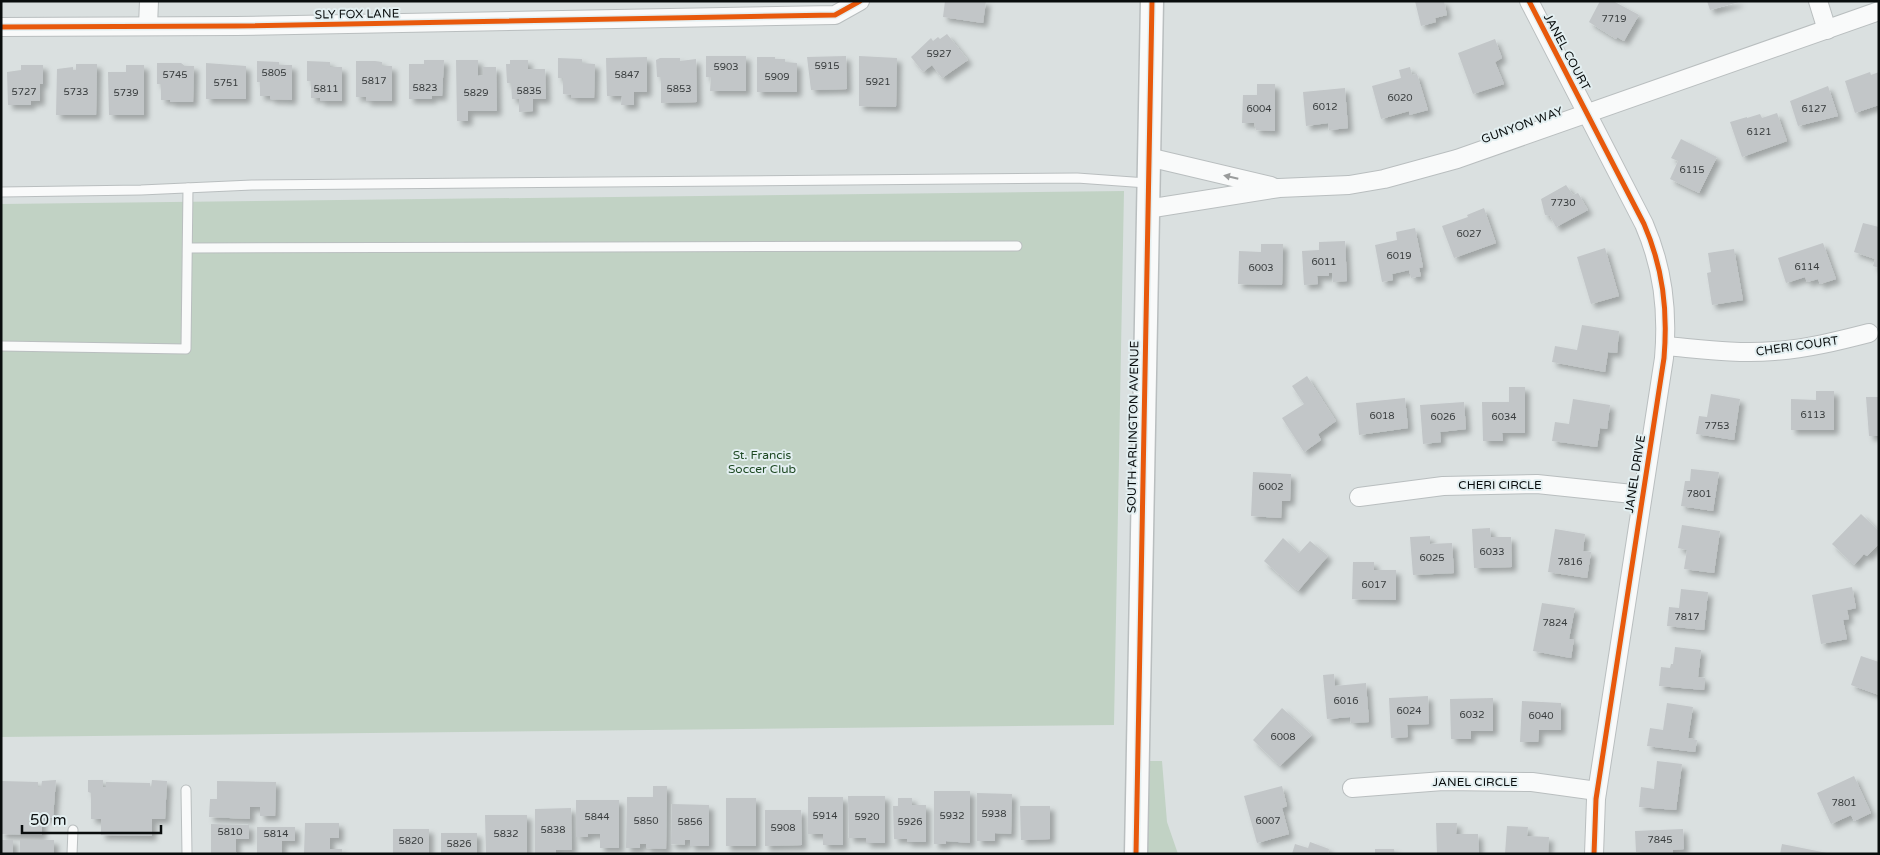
<svg xmlns="http://www.w3.org/2000/svg" width="1880" height="855" font-family="'Varela Round',sans-serif">
<defs>
<filter id="shadow"><feDropShadow dx="4.5" dy="4.5" stdDeviation="2.5" flood-color="#0004"/></filter>
</defs>
<rect width="100%" height="100%" fill="#dae0e0"/>
<g fill="#c1d2c4">
<path d="M1124,191L1114,725L1,737V204Z"/>
<path d="M1145,761H1162L1167,822L1178,854H1143Z"/>
</g>
<g fill="#c2c6c8" filter="url(#shadow)">
<path d="M945,1H986L983,23L943,17Z"/>
<path d="M1415,1H1444L1447,15L1435,18L1436,22L1421,26Z"/>
<path d="M1600,1H1613L1639,15L1624,41L1617,37L1616,39L1589,22Z"/>
<path d="M1707,1H1739V2L1710,10Z"/>
<path d="M947,34L968,60L942,78L932,65L923,72L911,57L931,38L933,41L938,37L940,39Z"/>
<path d="M1495,39L1502,58L1495,62L1504,84L1473,94L1458,53Z"/>
<path d="M706,56H746V91H710L711,77H706Z"/>
<path d="M846,56L847,89L811,90L807,57Z"/>
<path d="M859,56L897,58L896,107L859,106Z"/>
<path d="M647,57V92H634V105H621L622,96H607L606,58Z"/>
<path d="M757,57H775V59H785V62L797,63V92H757Z"/>
<path d="M558,58L582,59V63L595,64L594,98H571V95L563,94V78H558Z"/>
<path d="M660,58H680V61L696,59L697,102L661,103V77H657L656,60Z"/>
<path d="M424,60H444L442,96H432V99H409V64H424Z"/>
<path d="M456,60H478V76L483,75V67H496L497,111H468V121H457Z"/>
<path d="M510,60H528V69H545L546,99H533V111L519,112V99H512L511,83H507L506,64H510Z"/>
<path d="M257,61L279,62V65H292V100L270,99V96H260V82H257Z"/>
<path d="M307,61L330,62V67H342V101H320V98H311V81H307Z"/>
<path d="M356,61H375L382,62V66H392V101H366V97H356Z"/>
<path d="M157,63H181L185,66H194L193,102H170V100H161V84H157Z"/>
<path d="M206,63L246,66V99H206Z"/>
<path d="M76,64H97L96,115H56L57,69L73,67V70H76Z"/>
<path d="M21,65H43V84H40V101H31V105H8L7,72L21,70Z"/>
<path d="M126,65H144V115H109L108,72H126Z"/>
<path d="M1410,67L1412,75L1417,74L1428,110L1409,115V111L1381,119L1372,86L1401,78L1399,70Z"/>
<path d="M1870,72L1871,75L1879,72V105L1855,113L1845,81Z"/>
<path d="M1257,84H1275V131L1256,130L1254,123H1242L1243,95H1257Z"/>
<path d="M1828,86L1838,116L1798,126L1790,101Z"/>
<path d="M1345,88L1348,128L1329,130L1328,123L1306,126L1303,92Z"/>
<path d="M1777,113L1787,141L1742,157L1730,122L1747,117V118L1760,114L1762,118Z"/>
<path d="M1681,139L1717,157L1699,193L1670,179L1678,161L1671,158Z"/>
<path d="M1566,185L1573,195L1578,193L1588,210L1556,227L1550,216L1545,215L1541,199Z"/>
<path d="M1484,208L1496,243L1454,258L1442,226L1468,217L1467,215Z"/>
<path d="M1863,223L1879,227V268L1873,266L1875,259L1854,252Z"/>
<path d="M1415,228L1423,267L1419,268L1421,276L1411,278L1409,270L1392,274L1393,280L1382,282L1375,245L1397,240L1396,232Z"/>
<path d="M1345,241L1347,281L1333,282L1332,273H1329V276H1317L1318,284L1304,285L1302,251L1319,250V242Z"/>
<path d="M1823,243L1836,279L1820,284L1818,279L1807,282L1805,277L1786,283L1778,258Z"/>
<path d="M1261,244H1283L1282,285L1238,284L1239,251L1261,252Z"/>
<path d="M1605,248L1619,296L1591,304L1577,257Z"/>
<path d="M1734,249L1743,300L1712,305L1707,273L1711,272L1708,253Z"/>
<path d="M1582,325L1619,331L1617,353L1608,352L1605,372L1552,362L1555,346L1577,350Z"/>
<path d="M1307,376L1336,421L1318,434L1321,440L1304,452L1282,418L1304,404L1292,386Z"/>
<path d="M1509,387H1525V433H1502L1503,441H1483L1482,402H1509Z"/>
<path d="M1816,391H1834V430H1791V399L1816,400Z"/>
<path d="M1711,394L1740,399L1734,440L1696,434L1699,416L1707,417Z"/>
<path d="M1866,397H1879V436H1869Z"/>
<path d="M1405,398L1408,428L1359,435L1356,403Z"/>
<path d="M1573,399L1610,405L1607,429L1600,428L1597,447L1552,441L1555,422L1569,424Z"/>
<path d="M1464,402L1466,429L1440,432L1441,442L1423,444L1420,405Z"/>
<path d="M1691,469L1719,472L1713,511L1681,506L1685,481H1690Z"/>
<path d="M1253,472L1291,474L1290,501H1282L1281,518L1251,516Z"/>
<path d="M1861,514L1879,531V544L1867,556L1864,554L1854,565L1832,544Z"/>
<path d="M1682,525L1720,531L1714,573L1684,569L1687,550L1678,548Z"/>
<path d="M1490,528L1491,537H1511L1512,567L1474,568L1472,529Z"/>
<path d="M1555,529L1585,534L1583,551L1591,552L1587,578L1548,572Z"/>
<path d="M1430,536V544L1452,543L1454,573L1413,575L1410,537Z"/>
<path d="M1283,538L1299,553L1310,541L1328,556L1298,591L1264,561Z"/>
<path d="M1353,562H1374V570H1396V600L1352,599Z"/>
<path d="M1852,587L1856,608L1847,610L1849,619L1843,620L1847,639L1821,644L1812,595Z"/>
<path d="M1681,589L1708,592L1704,630L1667,626L1669,607L1679,608Z"/>
<path d="M1542,603L1575,608L1569,639H1574L1571,658L1533,651Z"/>
<path d="M1675,647L1701,650L1698,677L1705,678L1704,690L1659,686L1661,667L1670,668L1671,664H1673Z"/>
<path d="M1861,656L1879,662V695L1851,685Z"/>
<path d="M1334,674L1335,686L1366,683L1369,722L1351,723L1350,717L1327,719L1323,675Z"/>
<path d="M1428,696L1429,724L1407,725L1408,737L1391,738L1389,698Z"/>
<path d="M1493,698V731H1471V739H1451L1450,699Z"/>
<path d="M1522,701L1561,703V730H1539L1538,742H1520Z"/>
<path d="M1667,703L1693,707L1688,738L1697,740L1695,752L1647,746L1650,728L1663,730Z"/>
<path d="M1282,708L1312,735L1280,766L1253,740Z"/>
<path d="M1657,761L1682,764L1676,810L1639,807L1641,787L1654,789Z"/>
<path d="M1854,776L1871,813L1854,821L1851,815L1831,824L1817,793Z"/>
<path d="M56,780L53,818H42V835L1,834V781L38,782V787H41L42,781Z"/>
<path d="M88,780H103V787H106V782L150,783V787H151L152,780L167,781L165,819H152V836L101,835V819H91V793L88,792Z"/>
<path d="M217,781L276,782L275,816H260V807H250V819L209,817L210,799H217Z"/>
<path d="M653,786H667L666,849L646,848V844H640V848H626L627,797H653Z"/>
<path d="M1282,786L1287,806L1282,808L1289,834L1257,843L1244,796Z"/>
<path d="M934,791H970V843L946,841V844H934Z"/>
<path d="M977,793L1012,794L1011,834L995,833V841H977Z"/>
<path d="M848,796H885V843H866V838H849Z"/>
<path d="M808,797H843V845H823V834H808Z"/>
<rect x="726" y="798" width="30" height="48"/>
<path d="M898,798H912V805H926V842H907V839H894L893,806H898Z"/>
<path d="M576,800H619V848H600V834H588V837H576Z"/>
<path d="M672,804L709,805V846H690V840H685V845L671,844Z"/>
<path d="M1020,806H1050V839L1021,840Z"/>
<path d="M571,808L572,850H556V854H535V809Z"/>
<path d="M765,810H801L802,845L765,846Z"/>
<path d="M485,815H527V854H486Z"/>
<path d="M305,823H339V838H330V849H342V854H304Z"/>
<path d="M1436,823H1457L1456,834H1478L1479,854H1437Z"/>
<path d="M211,824L249,825V839H236V852L238,854H211Z"/>
<path d="M1507,826L1528,827L1527,836L1549,837L1548,854H1505Z"/>
<path d="M257,827H295V841H282V854H257Z"/>
<rect x="393" y="829" width="36" height="25"/>
<path d="M1683,829L1684,849L1673,850V854L1636,852L1635,831Z"/>
<rect x="441" y="833" width="36" height="21"/>
<rect x="1" y="840" width="12" height="14"/>
<rect x="20" y="840" width="34" height="14"/>
<path d="M1310,842L1329,849L1328,854H1292L1295,844L1308,848Z"/>
<path d="M1782,844L1827,853V854H1780Z"/>
<path d="M1375,849H1394L1395,854H1375Z"/>
</g>
<g fill="none" stroke-linecap="round" stroke-linejoin="round">
<g stroke="#b9bebf" stroke-width="11">
<g id="service">
<path d="M1,192L141,190L252,185L1077,178L1147,183"/>
<path d="M188,248L1017,246"/>
<path d="M1,346L186,349L188,188"/>
<path d="M186,790L187,854"/>
<path d="M72,854L73,830"/>
</g>
</g>
<g stroke="#b9bebf" stroke-width="20">
<g id="minor">
<path d="M1529,1L1644,224C1663,268 1668,310 1664,358L1596,799L1594,854"/>
<path d="M1818,1L1827,30"/>
<path d="M148,26L149,1"/>
<path d="M1,27L236,26L835,15L860,1"/>
<path d="M1148,157L1271,186"/>
<path d="M1147,209L1279,188L1349,185L1384,179L1457,159L1879,11"/>
<path d="M1665,346C1701,349 1737,354 1774,351C1806,349 1838,341 1869,333"/>
<path d="M1359,497L1443,486L1537,484L1642,495"/>
<path d="M1352,788L1443,781L1532,782L1597,791"/>
</g>
</g>
<g stroke="#b9bebf" stroke-width="25">
<path id="tertiary" d="M1136,854L1152,1"/>
</g>
<use href="#service" stroke="#f9fafa" stroke-width="9"/>
<use href="#minor" stroke="#f9fafa" stroke-width="18"/>
<use href="#tertiary" stroke="#f9fafa" stroke-width="22"/>
<g stroke="#e3eff1" stroke-width="8">
<g id="cycleway">
<path d="M1529,1L1644,224C1663,268 1668,310 1664,358L1596,799L1594,854"/>
<path d="M1,27L236,26L835,15L860,1"/>
<path d="M1136,854L1152,1"/>
</g>
</g>
<use href="#cycleway" stroke="#e8590c" stroke-width="5"/>
</g>
<defs><path id="oneway-solid" d="M-6-.8H1V-3.2L6.5 0L1 3.2V.8H-6Z" transform="scale(1.25)"/></defs>
<use fill="#999b9b" href="#oneway-solid" transform="translate(1231 177) rotate(-167)"/>
<g text-anchor="middle" dominant-baseline="central" stroke-width="4" stroke-linejoin="round" paint-order="stroke">
<g font-size="10" fill="#393d3e">
<text x="1614" y="19">7719</text>
<text x="939" y="54">5927</text>
<text x="827" y="66">5915</text>
<text x="726" y="67">5903</text>
<text x="274" y="73">5805</text>
<text x="175" y="75">5745</text>
<text x="627" y="75">5847</text>
<text x="777" y="77">5909</text>
<text x="374" y="81">5817</text>
<text x="878" y="82">5921</text>
<text x="226" y="83">5751</text>
<text x="425" y="88">5823</text>
<text x="326" y="89">5811</text>
<text x="679" y="89">5853</text>
<text x="529" y="91">5835</text>
<text x="24" y="92">5727</text>
<text x="76" y="92">5733</text>
<text x="126" y="93">5739</text>
<text x="476" y="93">5829</text>
<text x="1400" y="98">6020</text>
<text x="1325" y="107">6012</text>
<text x="1259" y="109">6004</text>
<text x="1814" y="109">6127</text>
<text x="1759" y="132">6121</text>
<text x="1692" y="170">6115</text>
<text x="1563" y="203">7730</text>
<text x="1469" y="234">6027</text>
<text x="1399" y="256">6019</text>
<text x="1324" y="262">6011</text>
<text x="1807" y="267">6114</text>
<text x="1261" y="268">6003</text>
<text x="1813" y="415">6113</text>
<text x="1382" y="416">6018</text>
<text x="1443" y="417">6026</text>
<text x="1504" y="417">6034</text>
<text x="1717" y="426">7753</text>
<text x="1271" y="487">6002</text>
<text x="1699" y="494">7801</text>
<text x="1492" y="552">6033</text>
<text x="1432" y="558">6025</text>
<text x="1570" y="562">7816</text>
<text x="1374" y="585">6017</text>
<text x="1687" y="617">7817</text>
<text x="1555" y="623">7824</text>
<text x="1346" y="701">6016</text>
<text x="1409" y="711">6024</text>
<text x="1472" y="715">6032</text>
<text x="1541" y="716">6040</text>
<text x="1283" y="737">6008</text>
<text x="1844" y="803">7801</text>
<text x="994" y="814">5938</text>
<text x="825" y="816">5914</text>
<text x="952" y="816">5932</text>
<text x="597" y="817">5844</text>
<text x="867" y="817">5920</text>
<text x="646" y="821">5850</text>
<text x="1268" y="821">6007</text>
<text x="690" y="822">5856</text>
<text x="910" y="822">5926</text>
<text x="783" y="828">5908</text>
<text x="553" y="830">5838</text>
<text x="230" y="832">5810</text>
<text x="276" y="834">5814</text>
<text x="506" y="834">5832</text>
<text x="1660" y="840">7845</text>
<text x="411" y="841">5820</text>
<text x="459" y="844">5826</text>
</g>
<g font-size="12" fill="#090d0d" stroke="#e3eff1">
<text transform="translate(357 14) rotate(-1)">SLY FOX LANE</text>
<text transform="translate(1567 52) rotate(62)">JANEL COURT</text>
<text transform="translate(1522 125) rotate(-20)">GUNYON WAY</text>
<text transform="translate(1797 346) rotate(-8)">CHERI COURT</text>
<text transform="translate(1133 427) rotate(-89)">SOUTH ARLINGTON AVENUE</text>
<text transform="translate(1635 474) rotate(-81)">JANEL DRIVE</text>
<text x="1500" y="485">CHERI CIRCLE</text>
<text x="1475" y="782">JANEL CIRCLE</text>
</g>
<g font-size="12" fill="#1e4923" stroke="#e3eff1">
<text x="762" y="455">St. Francis<tspan x="762" dy="14">Soccer Club</tspan></text>
</g>
</g>
<rect width="1880" height="855" fill="none" stroke="#090d0d" stroke-width="5"/>
<path d="M22 825v8h139v-8" fill="none" stroke="#090d0d" stroke-width="2.5"/>
<text x="30" y="825" font-size="15" fill="#090d0d" stroke="#e3eff1" stroke-width="4" paint-order="stroke">50 m</text>
</svg>
